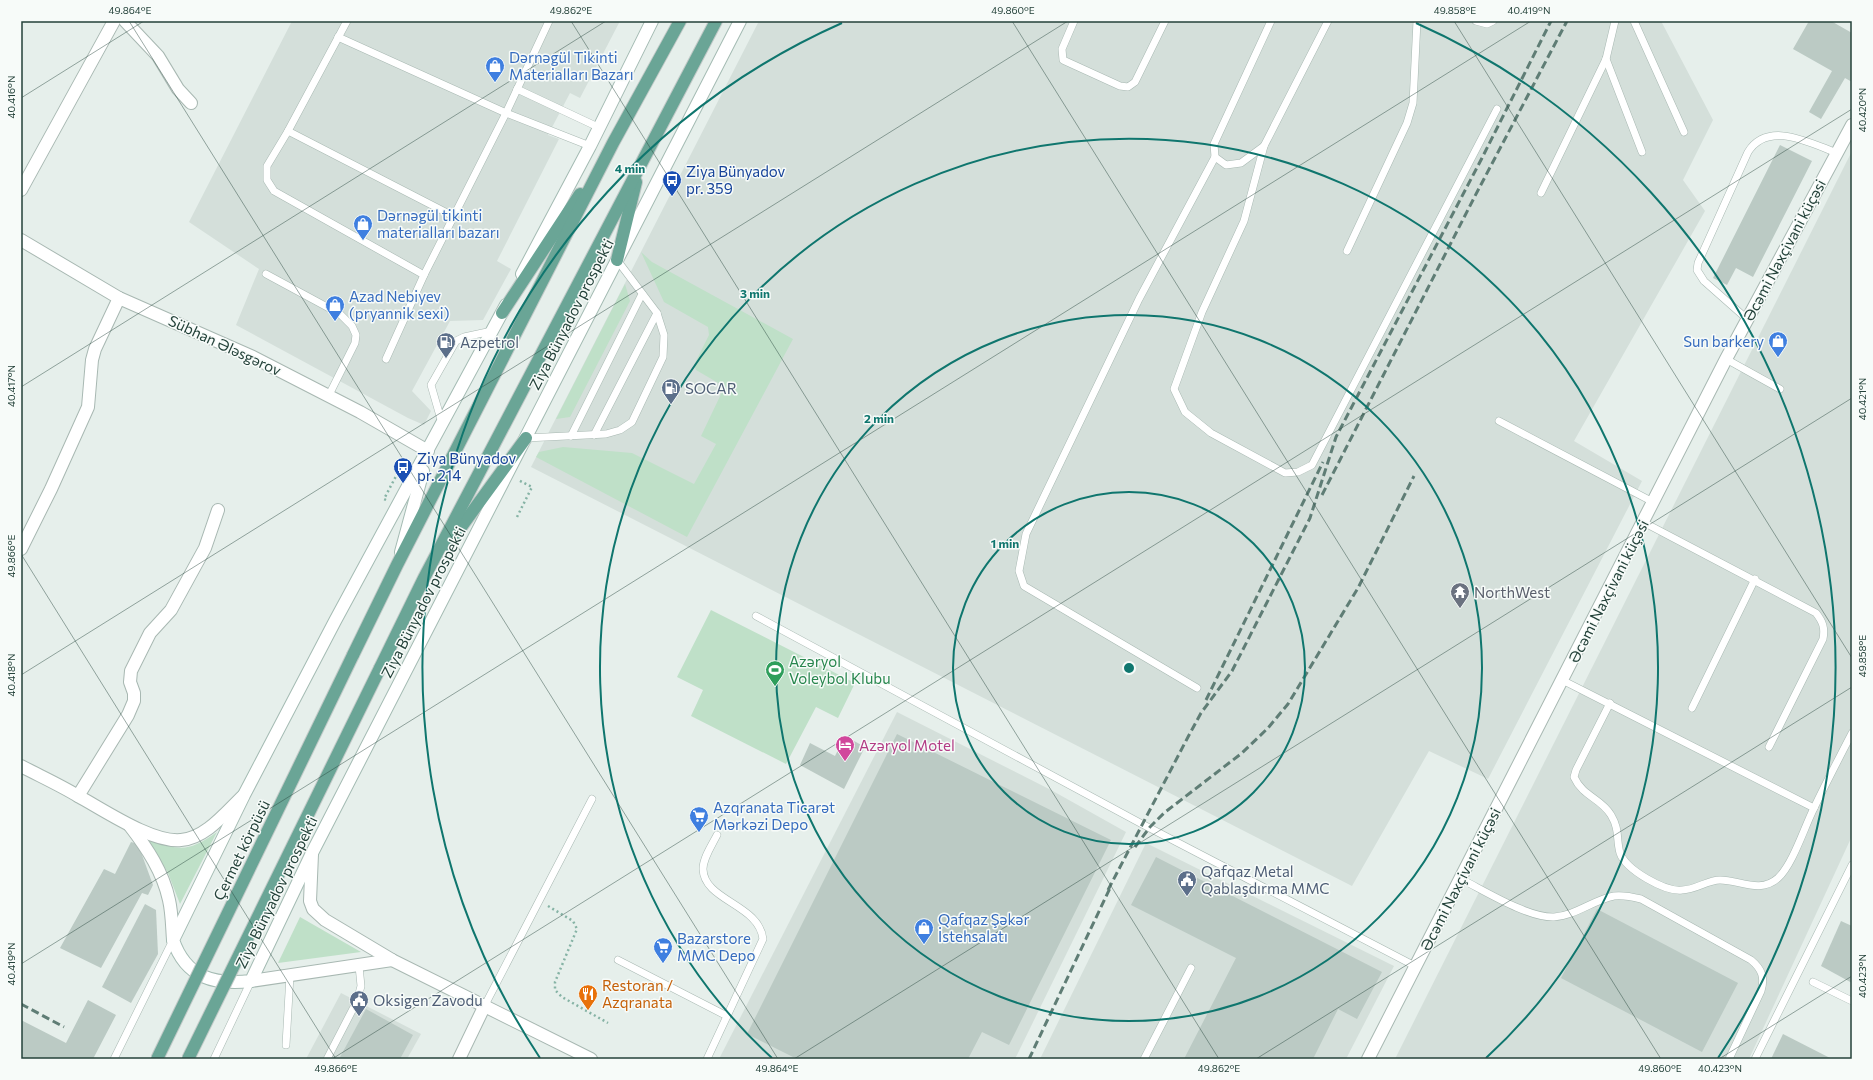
<svg xmlns="http://www.w3.org/2000/svg" width="1873" height="1080" font-family="Commissioner,sans-serif">
<rect width="100%" height="100%" fill="#e6efeb"/>
<g fill="#d4dfda">
<path d="M292,21H620L580,98L570,93L548,135L559,139L497,261L511,269L483,320L450,321L412,391L431,411L424,425L408,418L236,325L259,269L189,222Z"/>
<path d="M759,21H1661L1713,120L1683,180L1705,211L1574,441L1642,481L1488,779L1429,751L1352,886L531,467Z"/>
<path d="M1852,151V836L1749,1059H1395Z"/>
<path d="M897,712L1051,790L1126,832L1015,1059H719Z"/>
<path d="M1146,843L1394,966L1346,1059H1040Z"/>
<path d="M341,993L421,1034L407,1059H306Z"/>
</g>
<g fill="#bfe0c8">
<path d="M641,252L652,262L793,339L687,537L536,457L539,452L563,447L632,453L694,484L716,444L701,436L722,392L720,384L696,370L694,365L709,335L708,327L664,302Z"/>
<path d="M625,284L630,301L570,417L556,419Z"/>
<path d="M711,610L855,683L838,718L816,707L786,764L691,716L703,690L677,677Z"/>
<path d="M217,832L180,904L168,873L148,840C181,850 187,853 217,832Z"/>
<path d="M300,917L361,952L278,963Z"/>
</g>
<g fill="#bbcac4">
<path d="M1809,21H1831L1852,33V82L1845,78L1821,119L1809,112L1832,71L1793,49Z"/>
<path d="M1780,145L1812,161L1753,277L1736,268L1727,285L1713,278Z"/>
<path d="M897,734L1111,840L1009,1045L982,1032L968,1059H797L747,1034Z"/>
<path d="M845,736L865,747L844,789L800,765L810,743L835,756Z"/>
<path d="M131,842L138,844L153,885L148,895L142,893L101,968L60,948L104,869L115,874Z"/>
<path d="M1156,857L1382,972L1357,1019L1338,1009L1313,1059H1184L1236,958L1131,905Z"/>
<path d="M145,904L156,910L158,954L131,1003L102,987Z"/>
<path d="M1597,909L1738,983L1702,1052L1561,978Z"/>
<path d="M1841,921L1852,926V983L1821,966Z"/>
<path d="M88,1000L116,1015L93,1059H21V1020L66,1043Z"/>
<path d="M366,1009L413,1035L400,1059H339Z"/>
<path d="M1783,1034L1832,1059H1771Z"/>
</g>
<g fill="none" stroke-linecap="round" stroke-linejoin="round">
<g stroke="#a8b8b2" stroke-width="8">
<g id="service">
<path d="M347,21L288,131L267,166V180L274,191L424,275"/>
<path d="M1074,21L1062,49L1063,60L1120,86L1128,87L1135,82L1165,21"/>
<path d="M1271,21L1214,144L1215,157L1226,165L1241,163L1264,146L1328,21"/>
<path d="M1476,21L1487,24L1493,21"/>
<path d="M1634,21L1684,132"/>
<path d="M338,37L506,113L590,146"/>
<path d="M1606,59L1642,152"/>
<path d="M517,89L598,127"/>
<path d="M288,131L453,216"/>
<path d="M1264,146L1244,221L1202,312L1174,389L1185,412L1211,433L1285,473L1298,472L1312,465L1497,109"/>
<path d="M1541,193L1606,59L1615,21"/>
<path d="M1347,251L1407,123L1413,103L1417,21"/>
<path d="M266,274L340,314L352,326L356,335L355,343L329,395"/>
<path d="M1747,319L1704,281L1697,270L1698,263L1748,152C1768,120 1810,143 1837,153"/>
<path d="M386,359L424,275L506,113L549,21"/>
<path d="M1726,359L1780,389"/>
<path d="M1499,421L1653,502"/>
<path d="M442,423L431,385L456,341L464,337L492,331"/>
<path d="M594,435L657,313"/>
<path d="M571,436L642,294"/>
<path d="M526,438L606,434L620,430L632,422L663,357L664,335L657,313L617,260"/>
<path d="M1643,522L1816,613C1823,622 1825,628 1823,639L1769,747"/>
<path d="M756,616L1142,824L1415,966"/>
<path d="M1562,680L1814,808"/>
<path d="M1197,688L1024,586L1019,571L1026,534L1139,299L1215,157"/>
<path d="M1610,703L1576,770L1574,777C1583,797 1601,798 1611,815C1620,830 1616,839 1620,853C1626,870 1665,892 1682,890C1696,890 1707,880 1720,880C1740,880 1760,894 1778,878C1793,864 1804,828 1814,808C1826,783 1839,758 1852,733"/>
<path d="M1692,708L1755,579"/>
<path d="M1461,879C1485,891 1528,918 1554,917C1575,916 1593,900 1614,896C1623,895 1633,897 1641,899L1751,960C1762,969 1765,978 1761,991L1729,1059"/>
<path d="M618,960L727,1016"/>
<path d="M1813,982L1852,1001"/>
<path d="M485,1005L592,799"/>
<path d="M286,1045L290,975"/>
<path d="M114,1059L173,940"/>
<path d="M214,1059L251,981"/>
<path d="M327,1059L357,1001L361,986L359,966"/>
<path d="M707,1059L763,939C759,904 704,901 703,869C703,858 712,845 717,835"/>
<path d="M1144,1059L1191,968"/>
<path d="M1755,1059L1852,865"/>
</g>
</g>
<g stroke="#a8b8b2" stroke-width="14">
<g id="minor">
<path d="M125,21L158,56L178,89L191,103"/>
<path d="M21,190L114,21"/>
<path d="M21,240L119,298L253,357L360,412L428,451"/>
<path d="M21,549L51,489L88,407L92,360L95,349L119,298"/>
<path d="M21,766C40,776 60,785 78,796C104,810 152,843 181,840C206,838 226,812 243,796"/>
<path d="M78,796L128,715L134,701V693L130,682L131,671L150,633L171,610L205,548L218,510"/>
<path d="M130,826C147,848 163,872 169,900C172,913 172,927 173,940"/>
<path d="M312,854L310,901L313,909L325,920L392,960L591,1059"/>
<path d="M251,981L392,960"/>
<path d="M459,1059L485,1005"/>
<path d="M1368,1059L1726,359L1852,125"/>
</g>
</g>
<g stroke="#a4bbb3" stroke-width="14">
<g id="secondary">
<path d="M522,274L590,146L652,21"/>
<path d="M506,305L335,621L244,795L173,940C186,978 214,985 251,981L312,853L740,21"/>
<path d="M401,552L423,471"/>
</g>
</g>
<g stroke="#c2cac8" stroke-width="14">
<g id="primary">
<path d="M617,260L636,182"/>
<path d="M502,313L580,194"/>
<path d="M448,545L526,438"/>
<path d="M353,655L397,565L613,143L680,21"/>
<path d="M380,668L424,578L716,21"/>
</g>
</g>
<g stroke="#86b3a5" stroke-width="2.5" stroke-dasharray="2 3" stroke-linecap="butt">
<path d="M386,500L384,499L405,459"/>
<path d="M517,517L532,487L518,480"/>
<path d="M548,906L573,921L577,929L555,982V990L562,997L608,1023"/>
</g>
<use href="#service" stroke="#fff" stroke-width="7"/>
<use href="#minor" stroke="#fff" stroke-width="12"/>
<use href="#secondary" stroke="#fff" stroke-width="12"/>
<use href="#primary" stroke="#6aa596" stroke-width="12"/>
<g stroke="#5f7d75" stroke-width="3" stroke-dasharray="8 4" stroke-linecap="butt">
<path d="M1322,495L1475,196L1567,21"/>
<path d="M1206,700L1323,462"/>
<path d="M1135,847L1150,827L1164,813L1242,753L1268,728L1288,704L1358,588L1414,476"/>
<path d="M1108,890L1188,737L1201,713L1232,671L1310,518L1336,437L1482,158L1551,21"/>
<path d="M21,1004L64,1027"/>
<path d="M1029,1059L1111,886"/>
</g>
<g stroke="#c2cac8" stroke-width="14" stroke-linecap="butt">
<g id="primary-bridge">
<path d="M157,1059L353,655"/>
<path d="M188,1059L380,668"/>
</g>
</g>
<use href="#primary-bridge" stroke="#6aa596" stroke-width="12"/>
</g>
<path fill="none" stroke="#24423a" stroke-width="1" stroke-opacity="0.45" d="M129,21L778,1059M571,21L1219,1059M1012,21L1661,1059M1454,21L1852,658M21,98L144,21M21,387L606,21M21,554L336,1059M21,675L1068,21M21,964L1531,21M332,1059L1852,109M794,1059L1852,398M1256,1059L1852,687M1719,1059L1852,976"/>
<g fill="none" stroke="#0f766e" stroke-width="2">
<circle cx="1129" cy="668" r="176"/>
<circle cx="1129" cy="668" r="353"/>
<path d="M772 1058A529 529 0 1 1 1486 1058"/>
<path d="M540 1058A706 706 0 0 1 842 23M1416 23A706 706 0 0 1 1718 1058"/>
</g>
<defs>
<g id="shop-pin" transform="scale(1)"><path d="M0 17L-7.5 6A9.5 9.5 0 1 1 7.5 6Z" fill="#3f7fe0" stroke="#f7fbf9"/><path d="M-5-2.5h2.3a2.7 3.5 0 0 1 5.4 0H5L5.5 6h-11ZM-1.5-2.5h3a1.5 2.3 0 0 0-3 0Z" fill="#fff"/></g>
<g id="bus-pin" transform="scale(1)"><path d="M0 17L-7.5 6A9.5 9.5 0 1 1 7.5 6Z" fill="#1a4fb4" stroke="#f7fbf9"/><path d="M-5-6H5V4H4V6H2V4H-2V6H-4V4H-5ZM-3.5-4V0h7V-4ZM-3.5 1.2v1.5H-2V1.2ZM2 1.2v1.5H3.5V1.2Z" fill="#fff"/></g>
<g id="fuel-pin" transform="scale(1)"><path d="M0 17L-7.5 6A9.5 9.5 0 1 1 7.5 6Z" fill="#5c6f8a" stroke="#f7fbf9"/><path d="M-5.5-6h7V0h2V4h1.3V-2.5L3-4.5l.8-.8L6-3V5H2.5V1h-1V6h-7ZM-4.2-4.7v3.2H.2V-4.7Z" fill="#fff"/></g>
<g id="temple-pin" transform="scale(1)"><path d="M0 17L-7.5 6A9.5 9.5 0 1 1 7.5 6Z" fill="#6b7280" stroke="#f7fbf9"/><path d="M0-6L5-2H3V0L6.5 2.5H4V6H1.5V3h-3V6H-4V2.5H-6.5L-3 0V-2H-5Z" fill="#fff"/></g>
<g id="stadium-pin" transform="scale(1)"><path d="M0 17L-7.5 6A9.5 9.5 0 1 1 7.5 6Z" fill="#2e9e5b" stroke="#f7fbf9"/><path d="M0-5a6.5 5 0 1 0 0 10a6.5 5 0 1 0 0-10ZM-3.5-1.8h7v3.6h-7Z" fill="#fff"/></g>
<g id="hotel-pin" transform="scale(1)"><path d="M0 17L-7.5 6A9.5 9.5 0 1 1 7.5 6Z" fill="#d1479c" stroke="#f7fbf9"/><path d="M-6-4.5h1.5V1H6V5H4.5V3h-9V5H-6ZM-4 0a1.8 1.8 0 1 1 3.6 0ZM.5 0V-2.5h3Q6-2.5 6 0Z" fill="#fff"/></g>
<g id="supermarket-pin" transform="scale(1)"><path d="M0 17L-7.5 6A9.5 9.5 0 1 1 7.5 6Z" fill="#3f7fe0" stroke="#f7fbf9"/><path d="M-6-5.5h2.5l.6 2H6L4.5 2H-2.5L-4.4-4H-6ZM-1.5 3.2a1.3 1.3 0 1 0 .1 0ZM3 3.2a1.3 1.3 0 1 0 .1 0Z" fill="#fff"/></g>
<g id="civic-pin" transform="scale(1)"><path d="M0 17L-7.5 6A9.5 9.5 0 1 1 7.5 6Z" fill="#5c6f8a" stroke="#f7fbf9"/><path d="M-.6-6.5H3V-4.5H.6V-3L4-1V1h2V6H-6V1h2V-1L-.6-3ZM-1.2 2.5V6h2.4V2.5Z" fill="#fff"/></g>
<g id="restaurant-pin" transform="scale(1)"><path d="M0 17L-7.5 6A9.5 9.5 0 1 1 7.5 6Z" fill="#e8710a" stroke="#f7fbf9"/><path d="M-5-6h1v4h1v-4h1v4h1v-4h1v5L-1.5 .5V6h-2V.5L-5-1ZM5-6V6H3V1.5H1.5Q1.5-4 5-6Z" fill="#fff"/></g>
</defs>
<g fill-rule="evenodd">
<use href="#shop-pin" x="495" y="66"/>
<use href="#bus-pin" x="672" y="180"/>
<use href="#shop-pin" x="363" y="224"/>
<use href="#shop-pin" x="335" y="305"/>
<use href="#shop-pin" x="1778" y="341"/>
<use href="#fuel-pin" x="446" y="342"/>
<use href="#fuel-pin" x="671" y="388"/>
<use href="#bus-pin" x="403" y="467"/>
<use href="#temple-pin" x="1460" y="592"/>
<use href="#stadium-pin" x="775" y="670"/>
<use href="#hotel-pin" x="845" y="745"/>
<use href="#supermarket-pin" x="699" y="816"/>
<use href="#civic-pin" x="1187" y="880"/>
<use href="#shop-pin" x="924" y="928"/>
<use href="#supermarket-pin" x="663" y="947"/>
<use href="#restaurant-pin" x="588" y="994"/>
<use href="#civic-pin" x="359" y="1000"/>
</g>
<g text-anchor="middle" dominant-baseline="central" stroke-width="3" stroke-linejoin="round" paint-order="stroke">
<g font-size="15" fill="#366cbe" stroke="#f7fbf9" text-anchor="start">
<text x="509" y="57">Dərnəgül Tikinti<tspan x="509" dy="17">Materialları Bazarı</tspan></text>
<text x="377" y="215">Dərnəgül tikinti<tspan x="377" dy="17">materialları bazarı</tspan></text>
<text x="349" y="296">Azad Nebiyev<tspan x="349" dy="17">(pryannik sexi)</tspan></text>
<text x="1764" y="341" text-anchor="end">Sun barkery</text>
<text x="713" y="807">Azqranata Ticarət<tspan x="713" dy="17">Mərkəzi Depo</tspan></text>
<text x="938" y="919">Qafqaz Şəkər<tspan x="938" dy="17">İstehsalatı</tspan></text>
<text x="677" y="938">Bazarstore<tspan x="677" dy="17">MMC Depo</tspan></text>
</g>
<g font-size="15" fill="#164399" stroke="#f7fbf9" text-anchor="start">
<text x="686" y="171">Ziya Bünyadov<tspan x="686" dy="17">pr. 359</tspan></text>
<text x="417" y="458">Ziya Bünyadov<tspan x="417" dy="17">pr. 214</tspan></text>
</g>
<g font-size="15" fill="#24423a" stroke="#f7fbf9">
<text transform="translate(1784 250) rotate(-62)">Əcəmi Naxçivani küçəsi</text>
<text transform="translate(571 314) rotate(-63)">Ziya Bünyadov prospekti</text>
<text transform="translate(225 345) rotate(25)">Sübhan Ələsgərov</text>
<text transform="translate(1608 591) rotate(-63)">Əcəmi Naxçivani küçəsi</text>
<text transform="translate(423 602) rotate(-63)">Ziya Bünyadov prospekti</text>
<text transform="translate(241 850) rotate(-64)">Çermet körpüsü</text>
<text transform="translate(1460 879) rotate(-63)">Əcəmi Naxçivani küçəsi</text>
<text transform="translate(276 892) rotate(-64)">Ziya Bünyadov prospekti</text>
</g>
<g font-size="15" fill="#4e5e75" stroke="#f7fbf9" text-anchor="start">
<text x="460" y="342">Azpetrol</text>
<text x="685" y="388">SOCAR</text>
<text x="1201" y="871">Qafqaz Metal<tspan x="1201" dy="17">Qablaşdırma MMC</tspan></text>
<text x="373" y="1000">Oksigen Zavodu</text>
</g>
<g font-size="15" fill="#5b616d" stroke="#f7fbf9" text-anchor="start">
<text x="1474" y="592">NorthWest</text>
</g>
<g font-size="15" fill="#27864d" stroke="#f7fbf9" text-anchor="start">
<text x="789" y="661">Azəryol<tspan x="789" dy="17">Voleybol Klubu</tspan></text>
</g>
<g font-size="15" fill="#b23c85" stroke="#f7fbf9" text-anchor="start">
<text x="859" y="745">Azəryol Motel</text>
</g>
<g font-size="15" fill="#c56008" stroke="#f7fbf9" text-anchor="start">
<text x="602" y="985">Restoran /<tspan x="602" dy="17">Azqranata</tspan></text>
</g>
</g>
<circle cx="1129" cy="668" r="6" fill="#0f766e" stroke="#f7fbf9" stroke-width="2"/>
<g font-size="12" text-anchor="middle" font-weight="bold" fill="#0f766e" stroke="#f7fbf9" stroke-width="3" stroke-linejoin="round" paint-order="stroke">
<text x="630" y="173">4 min</text>
<text x="755" y="298">3 min</text>
<text x="879" y="423">2 min</text>
<text x="1005" y="548">1 min</text>
</g>
<rect width="1873" height="1080" fill="none" stroke="#f7fbf9" stroke-width="44"/>
<rect x="22" y="22" width="1829" height="1036" fill="none" stroke="#24423a" stroke-width="1.5"/>
<g font-size="10" text-anchor="middle" fill="#24423a">
<text x="130" y="14">49.864°E</text>
<text x="571" y="14">49.862°E</text>
<text x="1013" y="14">49.860°E</text>
<text x="1455" y="14">49.858°E</text>
<text x="1529" y="14">40.419°N</text>
<text transform="translate(11 97) rotate(-90)" y="4">40.416°N</text>
<text transform="translate(1862 110) rotate(-90)" y="4">40.420°N</text>
<text transform="translate(11 386) rotate(-90)" y="4">40.417°N</text>
<text transform="translate(1862 399) rotate(-90)" y="4">40.421°N</text>
<text transform="translate(11 556) rotate(-90)" y="4">49.866°E</text>
<text transform="translate(1862 656) rotate(-90)" y="4">49.858°E</text>
<text transform="translate(11 675) rotate(-90)" y="4">40.418°N</text>
<text transform="translate(11 964) rotate(-90)" y="4">40.419°N</text>
<text transform="translate(1862 976) rotate(-90)" y="4">40.423°N</text>
<text x="336" y="1072">49.866°E</text>
<text x="777" y="1072">49.864°E</text>
<text x="1219" y="1072">49.862°E</text>
<text x="1660" y="1072">49.860°E</text>
<text x="1720" y="1072">40.423°N</text>
</g>
</svg>
